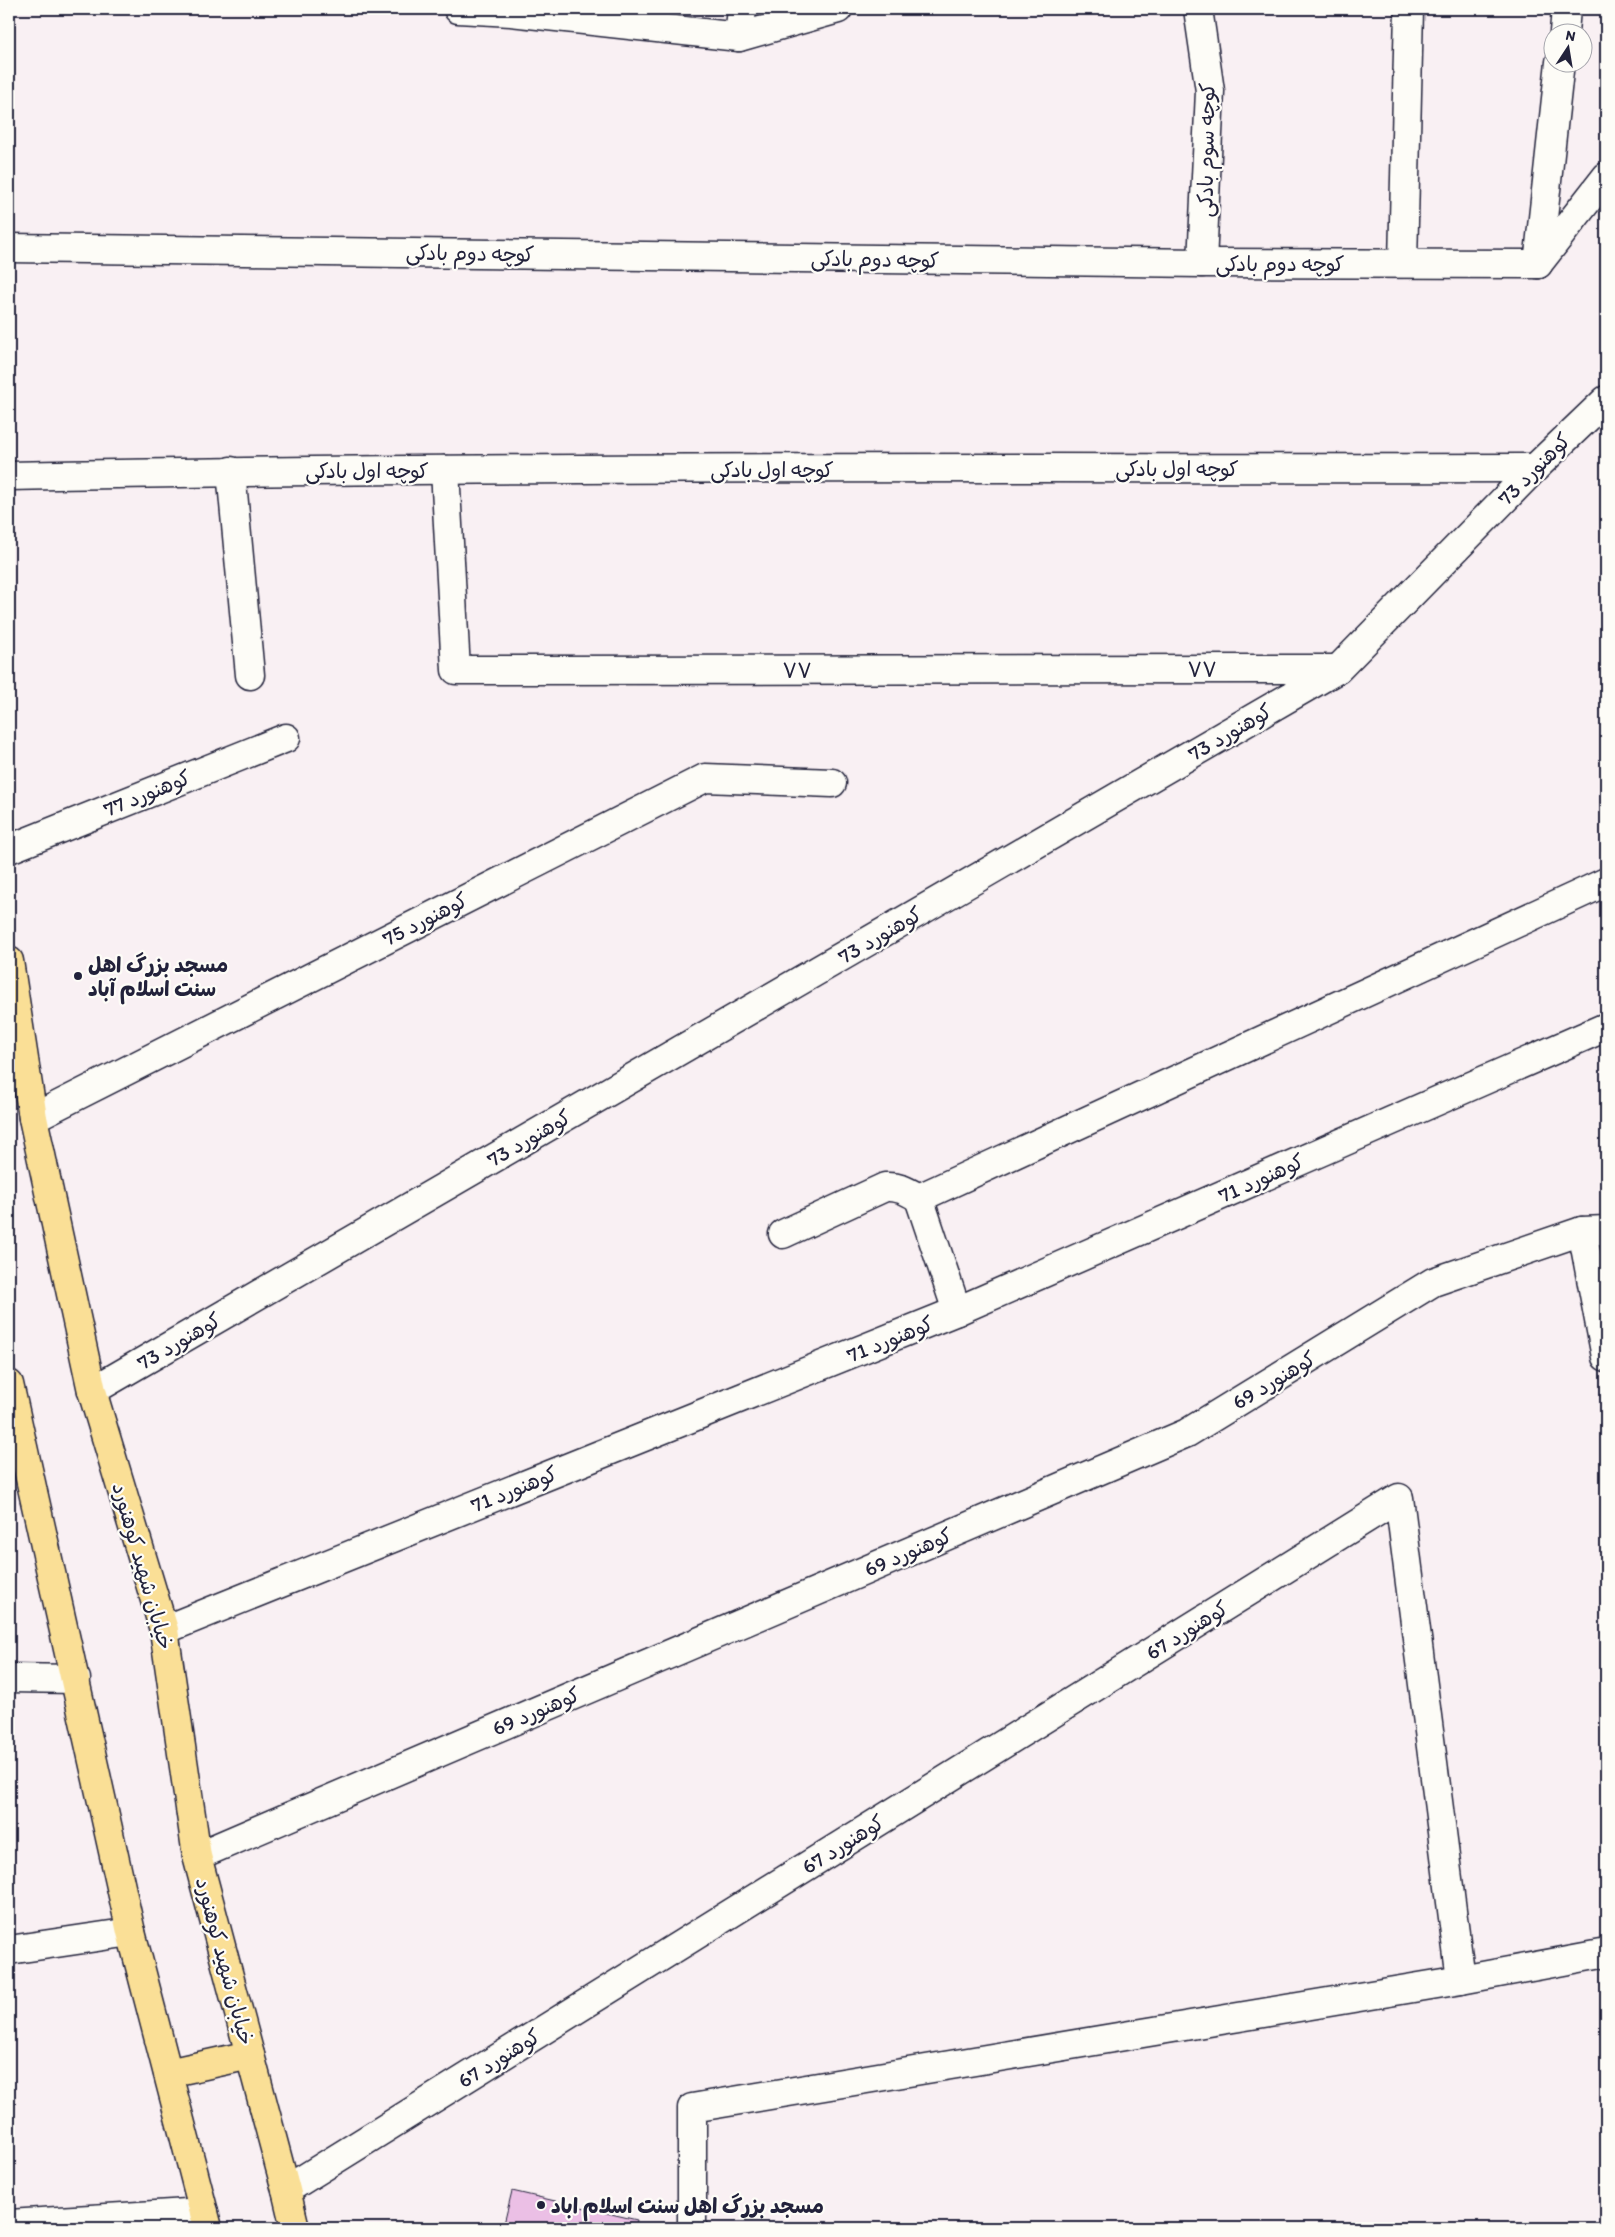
<svg xmlns="http://www.w3.org/2000/svg" width="1615" height="2237" font-family="Itim,'Playpen Sans Arabic',sans-serif">
<rect width="100%" height="100%" fill="#f9f0f3"/>
<filter id="ink" filterUnits="userSpaceOnUse"><feTurbulence type="fractalNoise" baseFrequency=".02" numOctaves="2"/><feDisplacementMap in="SourceGraphic" scale="10" xChannelSelector="R" yChannelSelector="G"/><feConvolveMatrix kernelMatrix="1 2 1 2 8 2 1 2 1" color-interpolation-filters="sRGB"/></filter>
<g filter="url(#ink)">
<path fill="#ebbfe5" stroke="#22223b" d="M512,2191L637,2220L635,2228H503Z"/>
<g fill="none" stroke-linecap="round" stroke-linejoin="round">
<g stroke="#22223b" stroke-width="31">
<g id="minor">
<path d="M458,9L511,12L739,37L838,9"/>
<path d="M1198,9L1210,91L1202,263"/>
<path d="M1564,32L1566,9"/>
<path d="M739,37L742,9"/>
<path d="M9,248L1202,263L1538,264"/>
<path d="M1403,263L1409,9"/>
<path d="M1538,264L1560,62"/>
<path d="M1538,264L1606,177"/>
<path d="M445,470L456,670L1337,669"/>
<path d="M231,471L250,675"/>
<path d="M9,476C517,465 1026,469 1535,468"/>
<path d="M9,849L286,738"/>
<path d="M33,1118L705,778L832,783"/>
<path d="M1582,1231L1606,1357"/>
<path d="M783,1234L885,1187C899,1186 907,1191 919,1198"/>
<path d="M957,1311L919,1198L1606,882"/>
<path d="M92,1391L1338,669L1535,468L1606,400"/>
<path d="M164,1630L957,1311L1606,1027"/>
<path d="M9,1678L76,1679"/>
<path d="M197,1856L1187,1433L1433,1282L1582,1231L1606,1230"/>
<path d="M9,1950L131,1932"/>
<path d="M286,2190L1399,1498L1461,1980"/>
<path d="M9,2224L204,2212"/>
<path d="M692,2228V2108L1461,1980L1606,1953"/>
</g>
</g>
<g stroke="#22223b" stroke-width="31">
<g id="major">
<path d="M9,961L33,1118L92,1391L164,1630L197,1856L286,2190L295,2228"/>
<path d="M9,1384L131,1932L208,2228"/>
<path d="M168,2073L250,2055"/>
</g>
</g>
<use href="#minor" stroke="#fdfcf7" stroke-width="28"/>
<use href="#major" stroke="#fadf96" stroke-width="28"/>
</g>
</g>
<g fill="#22223b" stroke="#fdfcf7" stroke-width="2">
<circle cx="78" cy="976" r="5"/>
<circle cx="541" cy="2205" r="5"/>
</g>
<g text-anchor="middle" dominant-baseline="central" stroke-width="4.5" stroke-linejoin="round" paint-order="stroke">
<g font-size="21" fill="#22223b" stroke="#fdfcf7">
<text transform="translate(1206 150) rotate(-89)">کوچه سوم بادکی</text>
<text transform="translate(470 253) rotate(1)">کوچه دوم بادکی</text>
<text transform="translate(875 259) rotate(1)">کوچه دوم بادکی</text>
<text x="1280" y="263">کوچه دوم بادکی</text>
<text x="1177" y="468">کوچه اول بادکی</text>
<text x="772" y="469">کوچه اول بادکی</text>
<text transform="translate(1534 469) rotate(-45)">کوهنورد 73</text>
<text x="367" y="470">کوچه اول بادکی</text>
<text x="1202" y="669">۷۷</text>
<text x="797" y="670">۷۷</text>
<text transform="translate(1230 732) rotate(-30)">کوهنورد 73</text>
<text transform="translate(147 793) rotate(-22)">کوهنورد 77</text>
<text transform="translate(425 919) rotate(-27)">کوهنورد 75</text>
<text transform="translate(880 935) rotate(-30)">کوهنورد 73</text>
<text transform="translate(529 1138) rotate(-30)">کوهنورد 73</text>
<text transform="translate(1261 1178) rotate(-24)">کوهنورد 71</text>
<text transform="translate(890 1339) rotate(-22)">کوهنورد 71</text>
<text transform="translate(179 1341) rotate(-30)">کوهنورد 73</text>
<text transform="translate(1274 1380) rotate(-31)">کوهنورد 69</text>
<text transform="translate(514 1489) rotate(-22)">کوهنورد 71</text>
<text transform="translate(908 1552) rotate(-23)">کوهنورد 69</text>
<text transform="translate(143 1566) rotate(74)">خیابان شهید کوهنورد</text>
<text transform="translate(1187 1630) rotate(-32)">کوهنورد 67</text>
<text transform="translate(536 1711) rotate(-23)">کوهنورد 69</text>
<text transform="translate(843 1844) rotate(-32)">کوهنورد 67</text>
<text transform="translate(225 1961) rotate(75)">خیابان شهید کوهنورد</text>
<text transform="translate(499 2058) rotate(-32)">کوهنورد 67</text>
</g>
<g font-size="21" font-weight="bold" fill="#22223b" stroke="#fdfcf7" text-anchor="start">
<text x="88" y="964">مسجد بزرگ اهل<tspan x="88" dy="24">سنت اسلام آباد</tspan></text>
<text x="551" y="2205">مسجد بزرگ اهل سنت اسلام اباد</text>
</g>
</g>
<rect width="1615" height="2237" fill="none" stroke="#fdfcf7" stroke-width="30"/>
<rect x="15" y="15" width="1585" height="2207" fill="none" stroke="#22223b" stroke-width="2" filter="url(#ink)"/>
<g transform="translate(1568 48) rotate(12)"><circle r="24" fill="#fdfcf7" stroke="#a5a5ac"/>
<path d="M0-4L9 19L0 12L-9 19Z" fill="#22223b"/>
<text y="-8" font-size="14" font-weight="bold" text-anchor="middle" fill="#22223b">N</text>
</g>
</svg>
